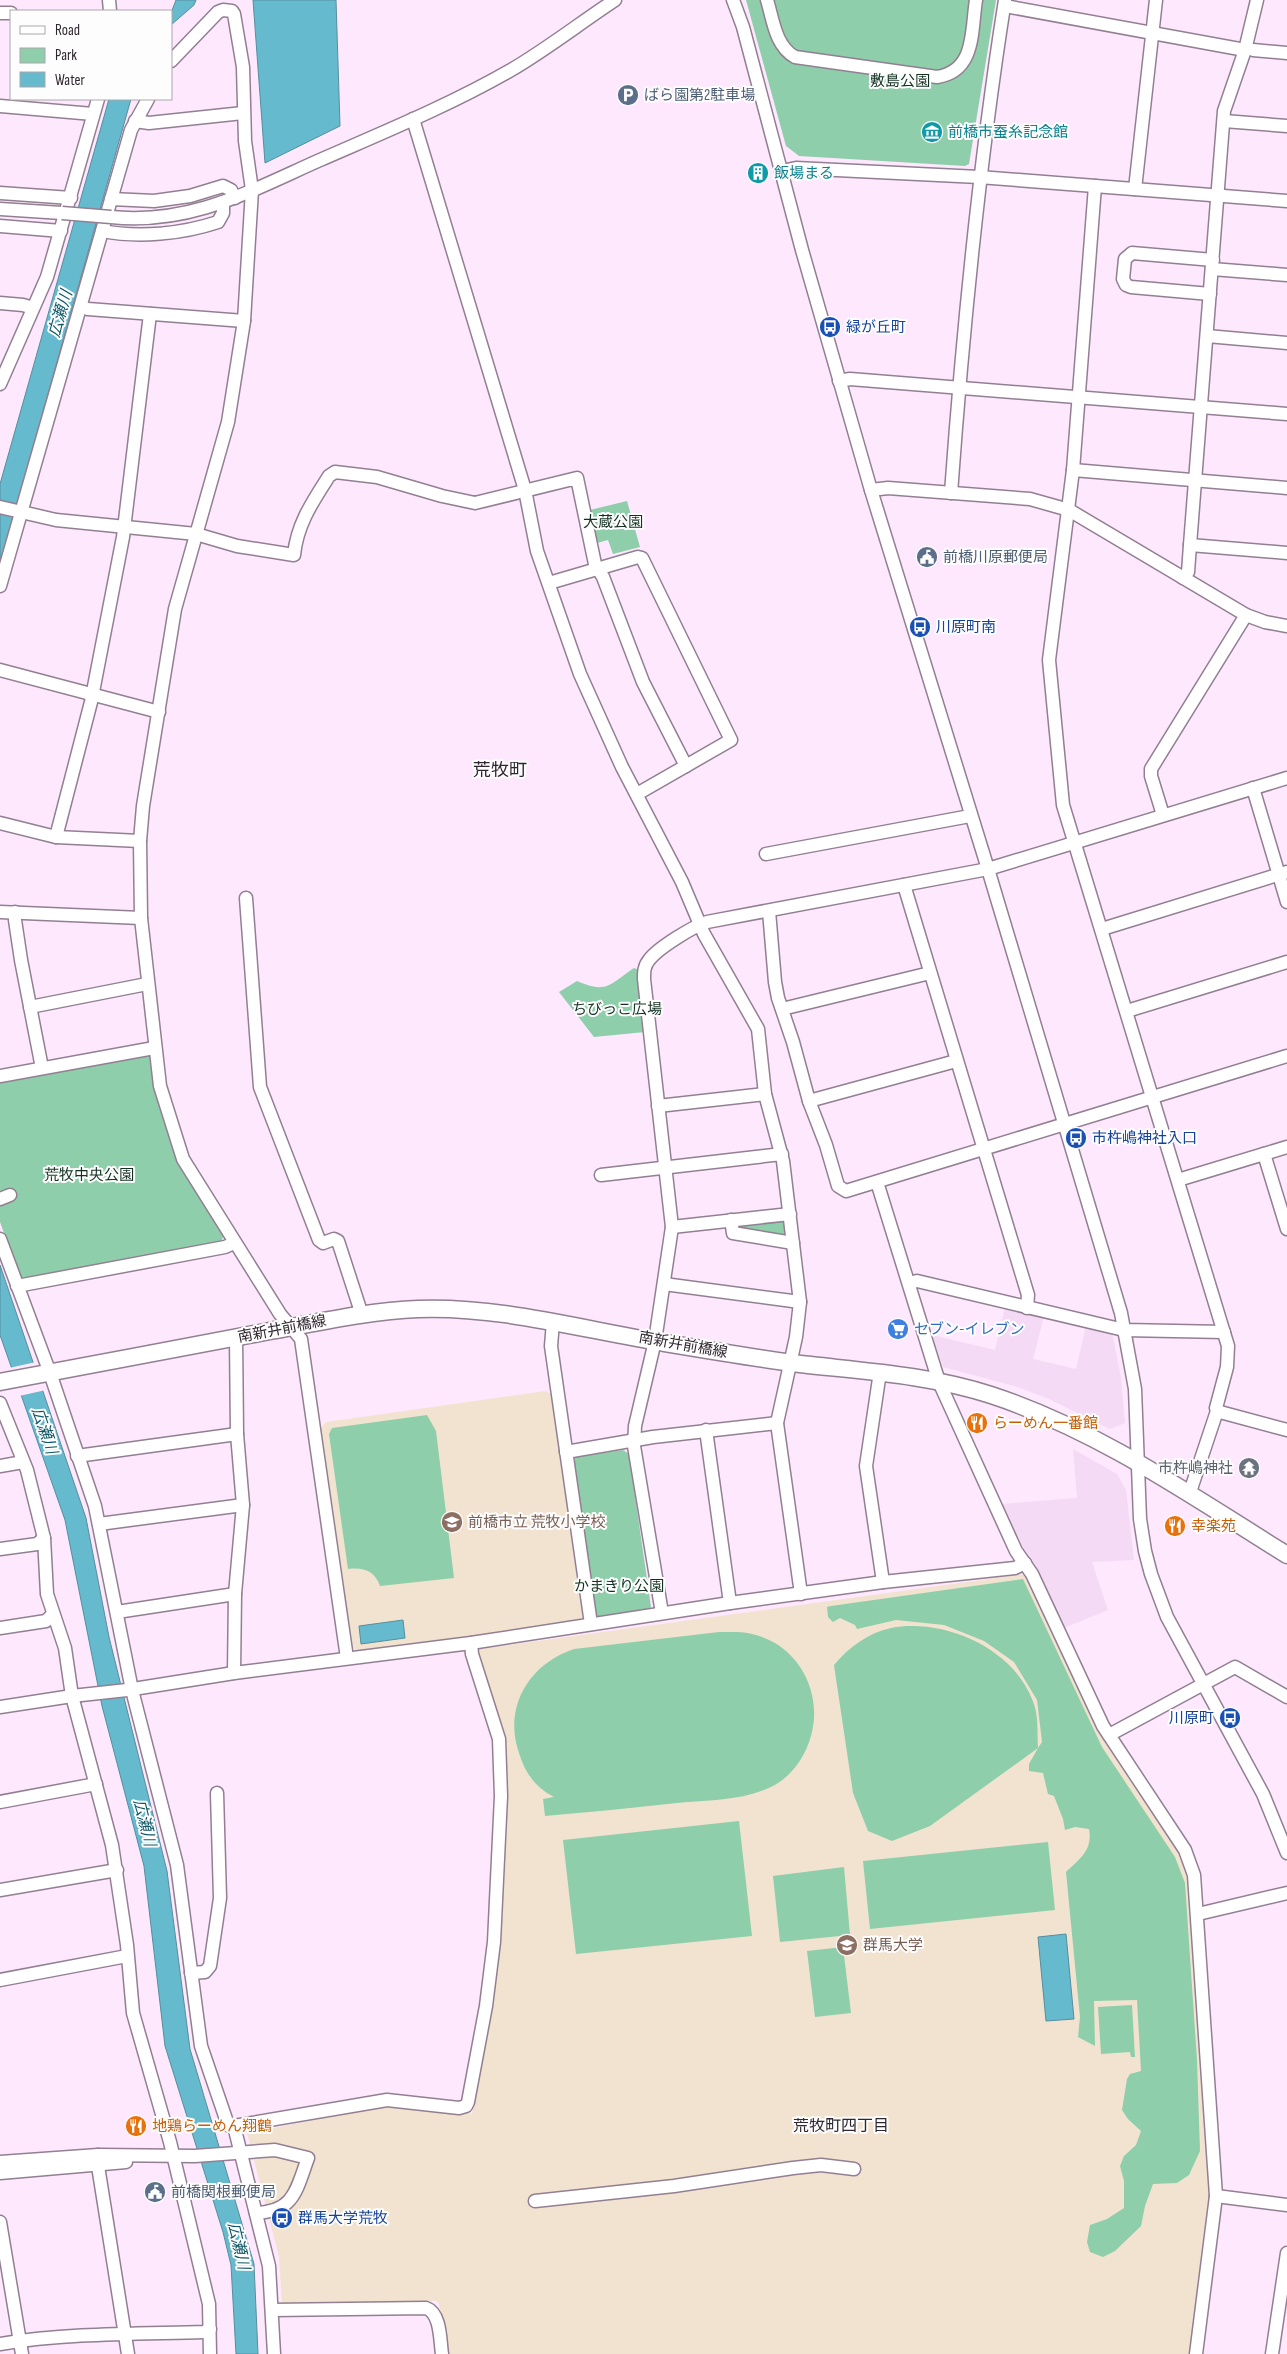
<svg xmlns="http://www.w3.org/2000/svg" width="1287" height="2354" font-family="'Sofia Sans Condensed','Noto Sans JP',sans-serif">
<rect width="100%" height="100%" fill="#fde8fd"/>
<g fill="#f4daf5">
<path d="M1005,1307L1044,1316L1033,1359L1076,1369L1086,1326L1112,1332L1121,1378L1125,1423L1110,1429L1049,1399L1018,1387L943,1367L932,1335L995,1350Z"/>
<path d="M1073,1449L1117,1474L1126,1490L1134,1560L1092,1562L1108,1610L1064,1628L1001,1504L1077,1498Z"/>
</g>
<g fill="#f2e3d0">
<path d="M546,1391L552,1395L582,1616L579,1621L359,1653L353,1648L321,1428L326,1422Z"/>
<path d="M1026,1574L1105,1743L1178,1850L1186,1871L1190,1893L1211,2195L1190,2354H448L439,2304L436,2301L286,2308L282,2304L279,2257L247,2133L391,2105L472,2114L497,1971L502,1909L505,1829V1789L478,1657L479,1649Z"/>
</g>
<g fill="#8eceaa">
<path d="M746,0H996L969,164L965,166L799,156L786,146Z"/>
<path d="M627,501L640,547L613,554L608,540L597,543L590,510Z"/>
<path d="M634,968L639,970L645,1032L594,1037L559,992L577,981C607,994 609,985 634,968Z"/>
<path d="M146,1055L151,1057L180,1166L224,1235L221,1242L22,1278L19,1274L0,1222V1082Z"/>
<path d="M786,1217L788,1238L739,1231L735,1223Z"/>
<path d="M427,1415L436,1431L454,1578L380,1586C375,1571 364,1567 348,1569L329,1434L332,1428Z"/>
<path d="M623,1450L629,1454L651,1607L647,1612L597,1618L594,1614L573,1462L576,1457Z"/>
<path d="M1023,1579L1102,1747L1175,1857L1185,1883L1197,2060L1200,2151L1189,2175L1177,2183L1153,2184L1145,2206L1141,2226L1115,2251L1103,2257L1090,2252L1087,2242L1090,2225L1107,2219L1124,2208V2181L1120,2166L1124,2156L1136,2145L1141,2131L1128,2119L1122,2110L1127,2079L1130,2074L1141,2071L1137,2000L1094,2001L1095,2046L1078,2037L1080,2017L1066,1872C1080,1859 1093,1850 1089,1829L1075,1827L1065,1830L1063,1819L1054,1796L1048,1794L1043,1773L1029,1771V1764L1038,1748L930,1826L892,1841L868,1831L853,1793L834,1665C849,1647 868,1633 891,1628C944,1618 1012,1648 1032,1699C1039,1714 1037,1731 1038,1748L1042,1742L1037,1700L1014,1662L984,1641L944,1625L896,1620L857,1629L855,1625L840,1618L833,1622L828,1617L827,1607L831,1606Z"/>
<path d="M719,1632C732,1632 744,1631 756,1635C800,1647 823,1694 811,1736C805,1757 792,1776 773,1786C744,1801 709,1800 677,1803C633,1808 589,1812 545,1816L543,1799L554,1797C535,1787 525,1773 519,1753C503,1707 529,1664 574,1649Z"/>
<path d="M739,1821L752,1936L576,1954L563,1840Z"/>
<path d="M1048,1842L1055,1910L870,1929L863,1861Z"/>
<path d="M844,1867L850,1935L780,1942L773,1876Z"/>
<path d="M843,1947L851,2013L815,2017L807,1951Z"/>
<path d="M1132,2005L1135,2057H1131L1130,2052L1101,2054L1098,2007Z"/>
</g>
<g fill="#66bace" stroke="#568e9e">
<path d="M176,0H196L194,5L171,25V13Z"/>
<path d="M253,0H336L340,126L265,163Z"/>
<path d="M109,99H131L0,565V484Z"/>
<path d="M0,1265L86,1518L109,1637L167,1871L190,2049L254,2264L258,2354H236L231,2265L223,2232L165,2046L144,1866L102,1706L65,1520L0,1335Z"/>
<path d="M403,1620L405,1638L361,1644L359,1626Z"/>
<path d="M1066,1934L1074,2019L1046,2021L1038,1937Z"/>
</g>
<path fill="#fde8fd" d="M36,1362L46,1390L19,1396L9,1368Z"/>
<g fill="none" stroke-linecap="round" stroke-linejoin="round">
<g stroke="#927f92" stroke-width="15">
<g id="minor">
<path d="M109,0L110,11"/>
<path d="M733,0L743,27L802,250L871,490L988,869L1121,1313L1135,1389L1140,1519L1145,1551L1151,1574L1167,1617L1263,1794L1287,1853"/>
<path d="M767,0C773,19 775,46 795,57L937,77C976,71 971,31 976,0"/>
<path d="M1005,6L1245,50"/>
<path d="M0,13H11"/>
<path d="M1253,50L1287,53"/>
<path d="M171,61L218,12L223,10L232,11L234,14L243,67L245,141L252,190L244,321L228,422L175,609L143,806L140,841L141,918L160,1086L183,1159L280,1314L301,1339L347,1658"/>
<path d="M0,106L93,114"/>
<path d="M413,119L525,490L537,551L580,674L622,767L682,882L704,934L758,1029L765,1094L783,1161L800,1302L796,1337L777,1423L801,1594"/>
<path d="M135,121L149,123L243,113"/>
<path d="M1224,121L1287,126"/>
<path d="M782,171L796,168L979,177L1287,201"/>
<path d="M1095,186L1073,470L1049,660L1063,805L1228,1346L1227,1367L1216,1408L1220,1412L1287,1430"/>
<path d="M1135,189L1156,0"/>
<path d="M0,193L71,198"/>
<path d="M111,199L154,201L190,196L223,186L231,190L235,198"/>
<path d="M0,209L62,213"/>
<path d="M111,217C191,225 250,191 320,160C384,132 450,105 511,70C547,49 580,23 615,0"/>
<path d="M0,226L61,231"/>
<path d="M102,231C139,238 182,234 218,222L223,213V204"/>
<path d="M1212,269L1287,275"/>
<path d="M1210,294L1131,287L1126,285L1123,279L1125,259L1132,253L1213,260"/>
<path d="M0,303L23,305L33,308"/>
<path d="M81,307L88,309L244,321"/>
<path d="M1207,336L1287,343"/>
<path d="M839,381L850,379L1287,414"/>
<path d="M0,384L47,277L98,99"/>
<path d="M1073,470L1287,488"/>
<path d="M871,490L888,488L1030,499L1069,510L1246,615L1265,622L1287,626"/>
<path d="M951,493C963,328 979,164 1005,0"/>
<path d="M0,507L56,520L196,534L237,546L294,555C297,524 313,501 329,476L335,472L377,477L442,496L475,503L577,478L595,564L603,577L643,682L686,766"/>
<path d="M1190,545L1287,553"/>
<path d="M1183,578L1188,572L1190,545L1224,111L1245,50L1257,0"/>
<path d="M549,583L638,557L642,558L731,740L637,794"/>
<path d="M0,586L131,130L148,99"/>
<path d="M0,670L159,712"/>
<path d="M1253,788L1287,902"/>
<path d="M1163,815L1151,776V769L1246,615"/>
<path d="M0,823L56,837L140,841"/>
<path d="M56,837L91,702L123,537L150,314"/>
<path d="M766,854L970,816"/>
<path d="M904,885L1028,1295L1027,1308"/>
<path d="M246,898L260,1087L319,1240L323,1243L334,1239L338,1241L362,1315"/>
<path d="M769,911L775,982L778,998L793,1042L809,1101L826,1145L838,1186L846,1191L1287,1056"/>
<path d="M0,912L141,918"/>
<path d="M15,912V920L21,960L42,1068"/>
<path d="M1102,929L1287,872"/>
<path d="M30,1007L147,984"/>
<path d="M782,1009L930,973"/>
<path d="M1127,1011L1287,962"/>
<path d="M0,1076L154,1048"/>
<path d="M809,1101L956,1061"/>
<path d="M658,1106L765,1094"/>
<path d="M1264,1154L1287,1229"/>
<path d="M601,1175L782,1154"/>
<path d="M1178,1180L1287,1147"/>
<path d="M877,1182L939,1382L1016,1551L1032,1574L1103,1726L1185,1850L1194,1875L1216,2196L1196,2354"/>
<path d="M0,1199L10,1195"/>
<path d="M731,1220L733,1233L793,1243"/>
<path d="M672,1227L790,1214"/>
<path d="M0,1239L50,1373L95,1506L132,1690L177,1865L201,2046L228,2125L234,2126L269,2266L274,2354"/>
<path d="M909,1283L917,1281L1124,1330L1224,1332"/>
<path d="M664,1284L800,1302"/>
<path d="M17,1286L225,1247L234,1243"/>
<path d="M553,1322L551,1346L591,1624"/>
<path d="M880,1372L866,1466L883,1582"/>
<path d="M0,1403L27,1470L44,1538L47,1594L65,1648L72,1696L112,1845L127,1945L133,2013L170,2142L209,2304L210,2354"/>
<path d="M706,1430L730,1603"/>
<path d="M566,1452L653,1437L777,1423"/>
<path d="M77,1456L237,1434"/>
<path d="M0,1466L23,1462"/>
<path d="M1189,1495L1217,1411"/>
<path d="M99,1524L243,1505"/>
<path d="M0,1549L37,1544L44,1538"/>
<path d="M117,1612L235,1594"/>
<path d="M662,1613L634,1446L635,1426L655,1341L672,1227L644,979C644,972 644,966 649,960C658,948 692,927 707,922L988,869L1287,778"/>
<path d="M0,1628L46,1621L53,1614"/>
<path d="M234,1673L235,1594L243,1505L237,1434L236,1337"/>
<path d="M0,1707L72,1696L127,1690L234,1673L471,1643L730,1603L883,1582L1015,1568L1025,1563"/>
<path d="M1109,1735L1235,1667L1287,1697"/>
<path d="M0,1802L96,1784"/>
<path d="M0,1890L117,1870"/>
<path d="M1198,1914L1287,1893"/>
<path d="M191,1973L205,1972L210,1966L220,1898L217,1793"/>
<path d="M0,1980L127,1956"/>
<path d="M234,2126L387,2100L459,2108L466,2106L468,2102L486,2006L494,1942L501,1796L499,1739L472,1654L471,1643"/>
<path d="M98,2155V2166L128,2354"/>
<path d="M0,2162L98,2155L195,2156L275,2150L308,2158C296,2190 295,2211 256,2213"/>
<path d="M0,2173L126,2162"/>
<path d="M1216,2196L1287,2205"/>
<path d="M535,2201L674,2186L793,2168L821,2165L854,2169"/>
<path d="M0,2222L22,2354"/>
<path d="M272,2310L426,2308C441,2313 440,2341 442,2354"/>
<path d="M0,2344C67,2333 136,2334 204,2332L210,2329"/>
<path d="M1272,2354L1287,2253"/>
</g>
</g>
<g stroke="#927f92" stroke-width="19">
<path id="major" d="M0,1382C88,1366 177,1348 265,1332C316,1323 367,1311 418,1309C501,1306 584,1330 665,1343C707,1350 749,1357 792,1363C858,1371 927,1374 991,1395C1098,1430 1192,1496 1287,1555"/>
</g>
<use href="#minor" stroke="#fff" stroke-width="12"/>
<use href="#major" stroke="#fff" stroke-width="16"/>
<g stroke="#927f92" stroke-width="15" stroke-linecap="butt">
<path id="minor-bridge" d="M62,213L111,217"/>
</g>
<use href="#minor-bridge" stroke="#fff" stroke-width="12"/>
</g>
<defs>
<g id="parking-disc" transform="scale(1.125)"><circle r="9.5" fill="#5c6f8a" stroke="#fdfdfd"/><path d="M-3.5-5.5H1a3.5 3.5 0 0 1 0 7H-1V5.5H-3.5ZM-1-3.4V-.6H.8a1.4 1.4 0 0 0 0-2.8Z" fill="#fff"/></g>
<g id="museum-disc" transform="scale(1.125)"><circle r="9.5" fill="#0f9aa8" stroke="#fdfdfd"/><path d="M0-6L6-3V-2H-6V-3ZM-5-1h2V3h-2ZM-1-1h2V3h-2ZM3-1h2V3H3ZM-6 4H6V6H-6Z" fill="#fff"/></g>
<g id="building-disc" transform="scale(1.125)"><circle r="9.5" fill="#0f9aa8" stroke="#fdfdfd"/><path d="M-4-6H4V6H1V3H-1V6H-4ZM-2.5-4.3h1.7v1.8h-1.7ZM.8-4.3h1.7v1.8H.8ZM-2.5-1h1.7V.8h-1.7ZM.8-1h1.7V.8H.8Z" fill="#fff"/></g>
<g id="bus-disc" transform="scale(1.125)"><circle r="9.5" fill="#1a4fb4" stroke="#fdfdfd"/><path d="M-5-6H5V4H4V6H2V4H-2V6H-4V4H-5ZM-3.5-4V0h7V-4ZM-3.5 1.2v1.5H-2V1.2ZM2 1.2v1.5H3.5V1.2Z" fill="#fff"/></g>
<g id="civic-disc" transform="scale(1.125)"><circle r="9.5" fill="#5c6f8a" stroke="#fdfdfd"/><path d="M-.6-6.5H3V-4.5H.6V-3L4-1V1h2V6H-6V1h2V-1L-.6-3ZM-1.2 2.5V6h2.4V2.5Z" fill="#fff"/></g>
<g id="supermarket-disc" transform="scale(1.125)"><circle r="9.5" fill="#3f7fe0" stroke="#fdfdfd"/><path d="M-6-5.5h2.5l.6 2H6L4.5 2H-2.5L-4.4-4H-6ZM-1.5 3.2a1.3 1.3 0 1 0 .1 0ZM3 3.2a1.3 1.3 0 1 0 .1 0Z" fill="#fff"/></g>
<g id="restaurant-disc" transform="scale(1.125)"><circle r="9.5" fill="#e8710a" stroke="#fdfdfd"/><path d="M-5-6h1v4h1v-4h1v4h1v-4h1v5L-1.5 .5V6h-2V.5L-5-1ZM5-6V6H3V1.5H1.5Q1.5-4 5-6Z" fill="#fff"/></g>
<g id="temple-disc" transform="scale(1.125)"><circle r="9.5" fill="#6b7280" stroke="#fdfdfd"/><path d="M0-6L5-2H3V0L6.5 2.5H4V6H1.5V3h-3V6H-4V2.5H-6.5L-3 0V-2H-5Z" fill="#fff"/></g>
<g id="school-disc" transform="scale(1.125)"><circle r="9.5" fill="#8d6e63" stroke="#fdfdfd"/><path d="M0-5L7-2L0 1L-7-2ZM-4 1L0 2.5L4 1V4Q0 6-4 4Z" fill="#fff"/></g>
<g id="university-disc" transform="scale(1.125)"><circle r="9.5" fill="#8d6e63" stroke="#fdfdfd"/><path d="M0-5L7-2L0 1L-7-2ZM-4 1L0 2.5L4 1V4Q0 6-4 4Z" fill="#fff"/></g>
</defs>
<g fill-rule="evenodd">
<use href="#parking-disc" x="628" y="95"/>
<use href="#museum-disc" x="932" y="132"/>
<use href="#building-disc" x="758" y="173"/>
<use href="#bus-disc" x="830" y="327"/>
<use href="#civic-disc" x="927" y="557"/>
<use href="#bus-disc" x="920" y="627"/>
<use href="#bus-disc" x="1076" y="1138"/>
<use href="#supermarket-disc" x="898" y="1329"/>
<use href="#restaurant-disc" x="977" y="1423"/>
<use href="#temple-disc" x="1249" y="1468"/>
<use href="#school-disc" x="452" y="1522"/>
<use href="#restaurant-disc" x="1175" y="1526"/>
<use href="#bus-disc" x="1230" y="1718"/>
<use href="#university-disc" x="847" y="1945"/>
<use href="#restaurant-disc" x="136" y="2126"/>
<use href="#civic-disc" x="155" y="2192"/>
<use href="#bus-disc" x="282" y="2218"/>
</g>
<g text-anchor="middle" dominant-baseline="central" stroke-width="4" stroke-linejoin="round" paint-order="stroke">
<g font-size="15" fill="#133122" stroke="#fdfdfd">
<text x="900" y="81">敷島公園</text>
<text x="613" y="522">大蔵公園</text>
<text x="617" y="1009">ちびっこ広場</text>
<text x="89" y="1175">荒牧中央公園</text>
<text x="619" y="1586">かまきり公園</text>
</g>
<g font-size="15" fill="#4e5e75" stroke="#fdfdfd" text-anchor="start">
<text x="644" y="95">ばら園第2駐車場</text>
<text x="943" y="557">前橋川原郵便局</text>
<text x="171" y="2192">前橋関根郵便局</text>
</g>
<g font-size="15" fill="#0d838f" stroke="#fdfdfd" text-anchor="start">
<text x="948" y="132">前橋市蚕糸記念館</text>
<text x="774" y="173">飯場まる</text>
</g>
<g font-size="15" fill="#164399" stroke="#fdfdfd" text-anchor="start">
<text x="846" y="327">緑が丘町</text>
<text x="936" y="627">川原町南</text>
<text x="1092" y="1138">市杵嶋神社入口</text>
<text x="1214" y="1718" text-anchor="end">川原町</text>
<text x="298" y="2218">群馬大学荒牧</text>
</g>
<g font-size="15" fill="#2f272f" stroke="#fdfdfd">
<text transform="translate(282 1329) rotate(-11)">南新井前橋線</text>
<text transform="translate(683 1345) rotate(10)">南新井前橋線</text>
</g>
<g font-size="15" fill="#366cbe" stroke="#fdfdfd" text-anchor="start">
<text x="914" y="1329">セブン-イレブン</text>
</g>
<g font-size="15" fill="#c56008" stroke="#fdfdfd" text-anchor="start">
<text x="993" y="1423">らーめん一番館</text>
<text x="1191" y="1526">幸楽苑</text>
<text x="152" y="2126">地鶏らーめん翔鶴</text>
</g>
<g font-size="15" fill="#5b616d" stroke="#fdfdfd" text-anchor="end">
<text x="1233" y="1468">市杵嶋神社</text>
</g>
<g font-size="15" fill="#785e54" stroke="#fdfdfd" text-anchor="start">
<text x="468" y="1522">前橋市立 荒牧小学校</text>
<text x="863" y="1945">群馬大学</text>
</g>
<g font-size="16" font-style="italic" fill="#0f5766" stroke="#fdfdfd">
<text transform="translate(61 314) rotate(-74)">広瀬川</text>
<text transform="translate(44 1431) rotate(71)">広瀬川</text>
<text transform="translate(144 1823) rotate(76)">広瀬川</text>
<text transform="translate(238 2246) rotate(77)">広瀬川</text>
</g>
<g font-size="16" fill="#2f272f" stroke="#fdfdfd">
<text x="841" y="2126">荒牧町四丁目</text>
</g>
<g font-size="18" fill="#2f272f" stroke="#fdfdfd">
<text x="500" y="770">荒牧町</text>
</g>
</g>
<rect x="10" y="10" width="162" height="90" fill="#fdfdfd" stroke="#aba7ab"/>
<rect x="20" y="26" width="25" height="8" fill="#ffffff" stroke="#aba7ab"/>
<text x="55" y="35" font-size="15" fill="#2f272f">Road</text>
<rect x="20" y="48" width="25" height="15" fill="#8eceaa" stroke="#aba7ab"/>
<text x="55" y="60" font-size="15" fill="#2f272f">Park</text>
<rect x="20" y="72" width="25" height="15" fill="#66bace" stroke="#aba7ab"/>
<text x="55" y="85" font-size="15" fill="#2f272f">Water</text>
</svg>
